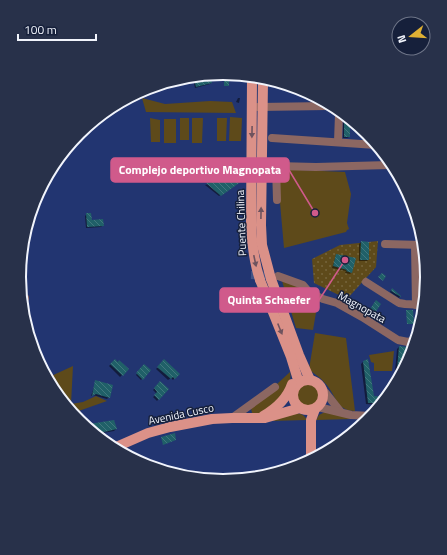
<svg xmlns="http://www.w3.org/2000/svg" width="447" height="555" font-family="'Titillium Web',sans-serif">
<defs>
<pattern id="park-dots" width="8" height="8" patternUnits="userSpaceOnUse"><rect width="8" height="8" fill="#5e4a1a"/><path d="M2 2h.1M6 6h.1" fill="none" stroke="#76653c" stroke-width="1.8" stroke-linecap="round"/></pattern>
<pattern id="building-back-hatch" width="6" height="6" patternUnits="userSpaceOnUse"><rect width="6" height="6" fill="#206068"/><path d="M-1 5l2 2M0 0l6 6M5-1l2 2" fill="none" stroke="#41777e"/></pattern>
</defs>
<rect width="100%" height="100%" fill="#223571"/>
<g fill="#5e4a1a">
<path d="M142,98L165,104L210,101L232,102L236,113L146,112Z"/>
<path d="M230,117L242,118L241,141H229Z"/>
<path d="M150,118L160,120V142H151Z"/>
<rect x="180" y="118" width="9" height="22"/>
<path d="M192,118H203L202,143H192Z"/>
<path d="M217,118H227L226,141H217Z"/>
<rect x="164" y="119" width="12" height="24"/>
<path d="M277,169L345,172L351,194L347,223L349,229L347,230L346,232L284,248Z"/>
<path d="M282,281L299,286L318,301L313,330L296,328Z"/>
<path d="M315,333L346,338L355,411C335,411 336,393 324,382C320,377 314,374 309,369Z"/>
<path d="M394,351L392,371H374V363L371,362L369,355Z"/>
<path d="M73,366L71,404L83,402L96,396L107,401L73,413L49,377Z"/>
<path d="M290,372C292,381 286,396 279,402C274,408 263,411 256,415L252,413L251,408Z"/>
<circle cx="308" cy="396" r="12"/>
<path d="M325,412H331L352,419L316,420L319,415Z"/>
<path d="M296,413C302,414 304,415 307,420L271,421Z"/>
</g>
<g fill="url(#park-dots)">
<path d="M378,241L376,267L347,299L314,283L312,259L340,245Z"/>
<path d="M420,252H423L428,278L423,301H422Z"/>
</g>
<g fill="#0007">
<path d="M209,76L211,83L210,84L195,88L193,79Z"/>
<path d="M238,98H240L239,103L236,102Z"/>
<path d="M345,122L349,137L347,138H343V123Z"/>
<path d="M240,176L239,182L219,196L205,185Z"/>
<path d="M87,214L91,221L103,225L101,227L86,228L85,216Z"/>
<path d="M361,242L368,243V260L367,261H359V244Z"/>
<path d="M336,255L352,272L350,274L345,273L346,271L332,268Z"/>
<path d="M392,289L400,296L399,298L390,292Z"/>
<path d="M399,347L409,348L414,347L412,356L394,383L397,349Z"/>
<path d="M115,360L128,369L120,377L109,366Z"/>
<path d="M164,361L178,374L173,380L171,378L168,380L156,369Z"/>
<path d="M363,362L373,397L384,398L380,405L366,404L361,364Z"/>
<path d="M144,365L150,370L141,380L136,375Z"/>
<path d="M96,381L109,397L107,399L93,395L91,396Z"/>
<path d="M160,383L167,389L157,401L153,397L157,394L153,390Z"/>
<path d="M90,429H116L114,431L97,434Z"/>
</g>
<g fill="url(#building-back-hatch)">
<rect x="224" y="75" width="5" height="11"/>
<path d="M210,76L212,83L196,87L194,79Z"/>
<rect x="344" y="121" width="6" height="16"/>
<path d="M241,175L242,181L221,196L206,183Z"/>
<path d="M86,213H91L92,220L103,219L104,226L87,227Z"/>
<path d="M361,241L369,242V260H360Z"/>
<path d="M336,254L356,258L352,273L346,271L347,270L333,266Z"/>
<path d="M382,273L386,276L383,281L378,277Z"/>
<path d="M392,288L401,296V297L391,291Z"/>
<path d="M376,300L381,304L375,313L370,309Z"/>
<path d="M406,310H413L414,324H407Z"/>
<path d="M399,346L407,347L414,346L412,356L396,381Z"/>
<path d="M115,359L118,362L119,360L129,369L123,376L110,364Z"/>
<path d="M164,359L180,374L175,379L173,377L171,379L157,367Z"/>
<path d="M368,359L374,396L385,397L381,403H368L363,361Z"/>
<path d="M144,364L151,370L143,380L136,373Z"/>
<path d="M95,380L113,385L110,398L96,394L92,396Z"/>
<path d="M160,381L169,389L159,400L154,395L157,392L154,388Z"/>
<path d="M80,415L83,425L79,422L75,417Z"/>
<path d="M114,420L117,429L96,434L83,425Z"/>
<path d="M175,433L176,440L163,445L161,437Z"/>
</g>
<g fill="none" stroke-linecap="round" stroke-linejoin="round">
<path stroke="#415286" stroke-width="8" stroke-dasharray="8 4" stroke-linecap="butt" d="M251,275L275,276"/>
<g stroke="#8c6762" stroke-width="8">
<path d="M258,107L328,106"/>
<path d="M272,138L376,145"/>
<path d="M338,142L339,114"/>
<path d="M277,200L276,166L316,167L389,165"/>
<path d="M385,244L422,245"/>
<path d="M415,245L416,305"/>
<path d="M278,276L303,285L309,292L323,299L337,303L362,317L398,340L408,342L416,340"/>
<path d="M366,282L399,303L405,304L423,305"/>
<path d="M23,298H25"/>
<path d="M321,387L340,411"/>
<path d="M318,407L351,415L372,416"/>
<path d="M232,418L275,387"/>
</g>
<g stroke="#db9188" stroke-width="10">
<path d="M271,279L299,355L310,380"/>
<path d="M260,280L291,357L299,383"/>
<circle cx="308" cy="395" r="15"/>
<path d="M263,416C277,408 287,399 292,384"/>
<path d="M116,447L148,433L170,427L212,419L232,418H265L300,408"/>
<path d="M311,460V420L315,409"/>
</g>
<g stroke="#db9188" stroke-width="10">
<path d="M252,79L251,226C252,245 254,262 260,280"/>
<path d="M263,81L261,225L262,245L271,279"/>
</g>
</g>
<defs><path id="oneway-solid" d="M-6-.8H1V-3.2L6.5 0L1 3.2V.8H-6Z"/></defs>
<g fill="#6f535e">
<use href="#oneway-solid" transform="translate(252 132) rotate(91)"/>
<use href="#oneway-solid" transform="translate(261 213) rotate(-89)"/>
<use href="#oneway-solid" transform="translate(255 261) rotate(78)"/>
<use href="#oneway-solid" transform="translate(280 329) rotate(68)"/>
</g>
<g text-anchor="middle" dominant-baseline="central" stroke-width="3" stroke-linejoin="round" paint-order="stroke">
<g font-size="11" fill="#f1f4fc" stroke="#16203b">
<text transform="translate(241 223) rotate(-92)">Puente Chilina</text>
<text transform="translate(362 307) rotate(29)">Magnopata</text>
<text transform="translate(181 414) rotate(-12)">Avenida Cusco</text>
</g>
</g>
<path d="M0 0H447V555H0ZM26 277a197 197 0 1 1 394 0a197 197 0 1 1-394 0Z" fill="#28314a" fill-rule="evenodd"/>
<path fill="none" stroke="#f1f4fc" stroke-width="2" d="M26 277a197 197 0 1 1 394 0a197 197 0 1 1-394 0Z"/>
<path fill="none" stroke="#d05a8b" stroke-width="1.5" d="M315 213L289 170M345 260L319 300"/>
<g fill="#d05a8b" stroke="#16203b" stroke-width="1.5">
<circle cx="315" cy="213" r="4"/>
<circle cx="345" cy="260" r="4"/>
</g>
<g fill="#d05a8b" stroke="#d05a8b" stroke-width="1.5">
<rect x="111" y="158" width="178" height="24" rx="4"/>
<rect x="220" y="288" width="99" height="24" rx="4"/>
</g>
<g font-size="12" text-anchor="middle" font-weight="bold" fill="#fff">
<text x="200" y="174">Complejo deportivo Magnopata</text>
<text x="269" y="304">Quinta Schaefer</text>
</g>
<g transform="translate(411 36) rotate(253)"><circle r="19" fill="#16203b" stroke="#6e7588"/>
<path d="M0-3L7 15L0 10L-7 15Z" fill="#dfb034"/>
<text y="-6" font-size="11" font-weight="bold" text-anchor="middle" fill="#f1f4fc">N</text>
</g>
<path d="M18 34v6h78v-6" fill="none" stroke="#f1f4fc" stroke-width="2"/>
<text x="24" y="34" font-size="12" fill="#f1f4fc" stroke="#16203b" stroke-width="3" paint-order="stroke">100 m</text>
</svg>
